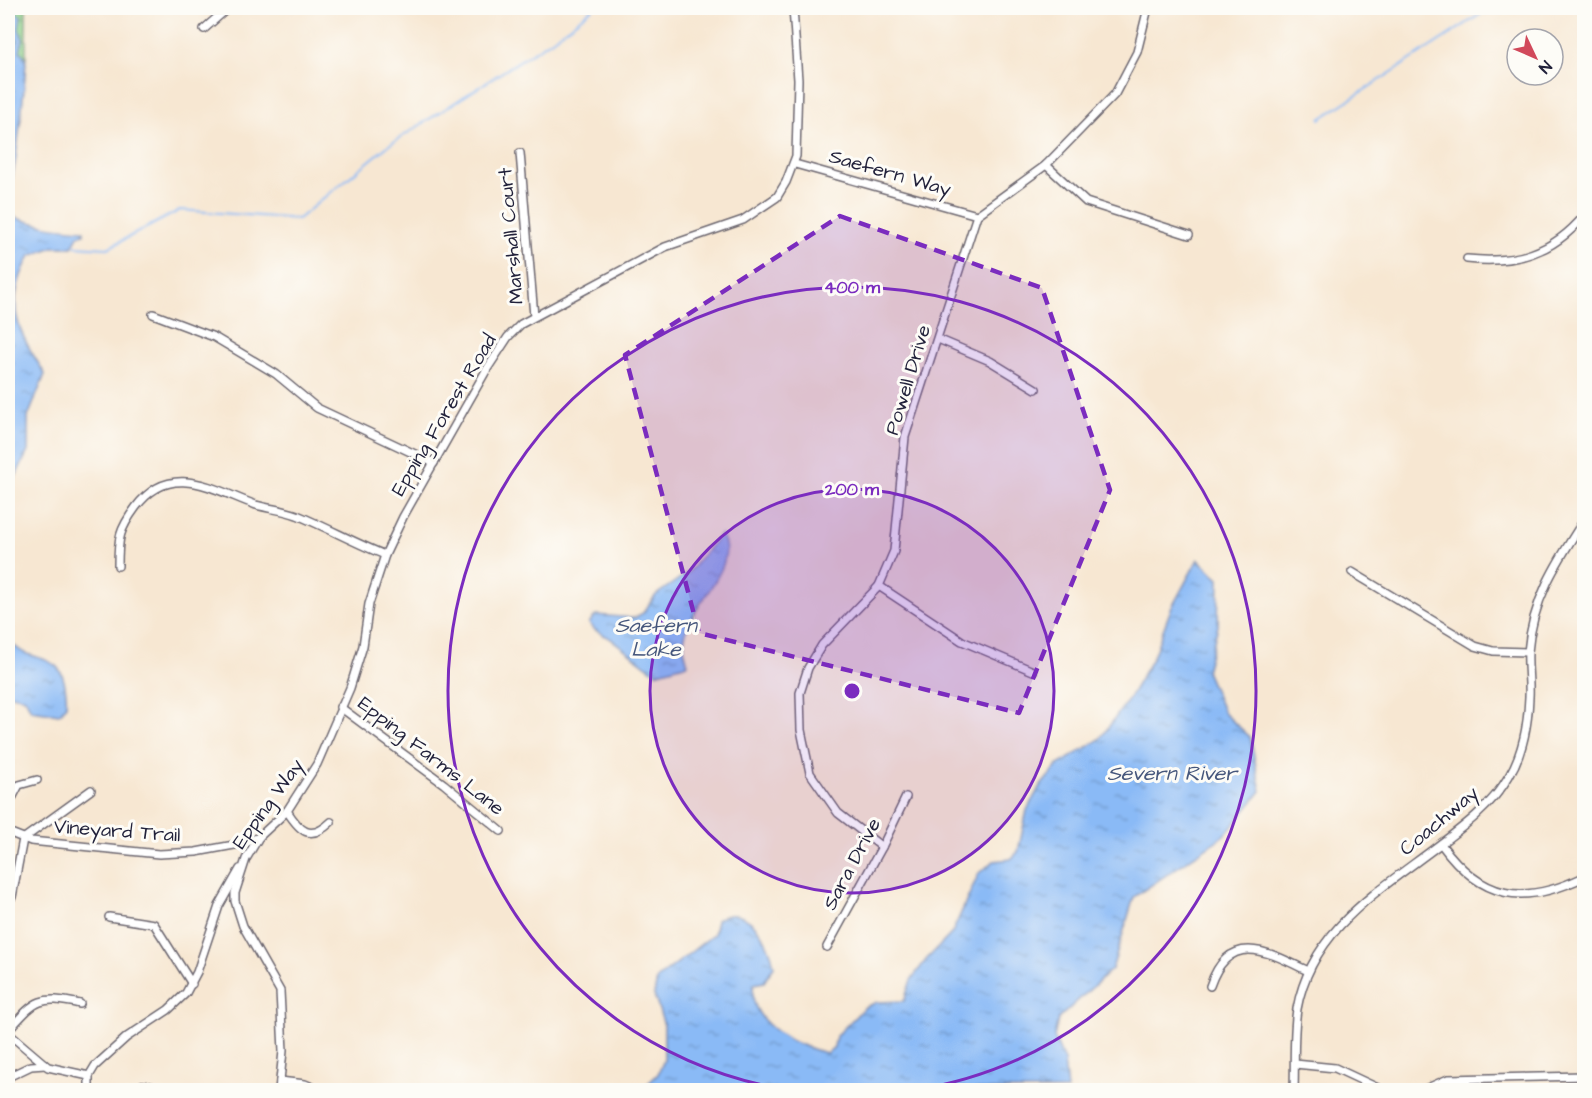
<svg xmlns="http://www.w3.org/2000/svg" width="1592" height="1098" font-family="'Architects Daughter',sans-serif">
<defs>
<pattern id="wetland-marsh" width="20" height="14" patternUnits="userSpaceOnUse" patternTransform="scale(1.5)"><rect width="20" height="14" fill="#92d48c"/><path d="M1 5h8M5 5V1M11 12h8M15 12V8" fill="none" stroke="#7eb67a"/></pattern>
<pattern id="water-ripples" width="26" height="14" patternUnits="userSpaceOnUse" patternTransform="scale(1.5)"><rect width="26" height="14" fill="#8abaf6"/><path d="M2 4q2-2 4 0t4 0M15 11q2-2 4 0t4 0" fill="none" stroke="#7097c8"/></pattern>
</defs>
<rect width="100%" height="100%" fill="#fdfcf7"/>
<filter id="ink" filterUnits="userSpaceOnUse"><feTurbulence type="fractalNoise" baseFrequency=".0167" numOctaves="2"/><feDisplacementMap in="SourceGraphic" scale="12" xChannelSelector="R" yChannelSelector="G"/><feConvolveMatrix kernelMatrix="1 2 1 2 8 2 1 2 1" color-interpolation-filters="sRGB"/></filter>
<filter id="wash" filterUnits="userSpaceOnUse"><feTurbulence type="fractalNoise" baseFrequency=".008" numOctaves="4" result="noise"/><feDisplacementMap in="SourceGraphic" scale="24" xChannelSelector="R" yChannelSelector="G"/><feGaussianBlur stdDeviation="1.35" result="paint"/><feColorMatrix in="noise" values="0 0 0 0 0 0 0 0 0 0 0 0 0 0 0 0 0 1.4 0 .05"/><feComposite in="paint" operator="in"/></filter>
<g filter="url(#wash)">
<rect width="100%" height="100%" fill="#f7e7d2"/>
<path fill="url(#wetland-marsh)" stroke="#5a7b64" stroke-width="1.5" d="M8,8H26V58L8,95Z"/>
<g fill="url(#water-ripples)" stroke="#566e98" stroke-width="1.5">
<path d="M15,13L21,16L19,29L23,39L20,51L26,58C25,91 20,125 16,157C13,180 5,195 14,217C38,226 59,228 84,230V234L78,236L72,247H53L30,256C3,305 17,330 45,374L28,417V451L8,492V55L11,57L18,40L9,27Z"/>
<path d="M721,534C742,568 687,605 684,642C683,649 686,657 688,664L656,673L611,639L595,630L589,623L596,615L634,618L643,613L656,595L689,572Z"/>
<path d="M1198,559L1219,579L1218,626L1206,671L1224,713L1250,737L1261,791L1225,835L1134,897L1112,969L1058,1019L1054,1037L1064,1061L1067,1090H641L658,1074L664,1060V1025L654,995L657,979L714,934L717,920C746,901 770,940 774,966L764,982L754,984C745,1022 796,1047 827,1053L834,1047L836,1036L865,1007L877,1002L904,1001L911,980L926,960L952,933L979,873L994,861L1011,859L1018,852L1027,810L1039,788L1058,765L1100,739L1128,700L1153,657L1171,609Z"/>
<path d="M8,641C14,645 20,652 27,654C53,662 64,664 66,693C67,703 67,708 59,714L31,710L25,698L8,694Z"/>
</g>
<g fill="none" stroke-linecap="round" stroke-linejoin="round">
<g stroke="#8abaf6" stroke-width="2">
<path d="M1320,119L1481,14L1483,8"/>
<path d="M75,246L108,248L180,210L298,219L389,145L552,40L593,8"/>
</g>
</g>
</g>
<g filter="url(#ink)">
<g fill="none" stroke-linecap="round" stroke-linejoin="round">
<g stroke="#6d6770" stroke-width="10">
<g id="street">
<path d="M204,29L228,8"/>
<path d="M520,153L534,316"/>
<path d="M795,164L977,215"/>
<path d="M1046,165L1086,202L1189,235"/>
<path d="M1467,259C1515,264 1552,254 1584,216"/>
<path d="M153,314L214,337L276,374L317,408L434,463"/>
<path d="M938,339L990,361L1036,389"/>
<path d="M118,566C118,538 119,530 136,507C171,460 214,490 256,505C270,509 284,510 297,515C326,527 355,543 385,555"/>
<path d="M1352,572L1475,646L1493,651L1528,652"/>
<path d="M879,586L962,641L1033,671"/>
<path d="M340,707L444,784L501,831"/>
<path d="M8,806L19,785L37,780"/>
<path d="M287,811C300,831 310,842 331,822"/>
<path d="M8,832L31,841L159,854L196,852L245,843L259,837"/>
<path d="M23,839L91,790"/>
<path d="M1441,844C1482,900 1523,906 1584,877"/>
<path d="M882,847L838,813L810,773L801,730L800,693L808,668L822,645L879,586L894,551L905,437L977,215L1046,165L1115,94L1137,52L1148,8"/>
<path d="M12,897L23,839"/>
<path d="M109,917L154,924L192,984"/>
<path d="M827,947L882,847L906,797"/>
<path d="M1210,986C1229,929 1269,952 1308,971"/>
<path d="M8,1031C36,1000 38,995 80,1004"/>
<path d="M8,1033L48,1067L89,1076"/>
<path d="M1295,1064L1335,1068L1382,1090"/>
<path d="M8,1077L31,1066L45,1065"/>
<path d="M280,1081L305,1084L319,1090"/>
<path d="M142,1085L170,1090"/>
<path d="M89,1090V1076L95,1066L127,1037L168,1010L186,993L197,972L219,906L240,869"/>
<path d="M279,1090L283,1051L280,991L243,926L235,901V893L246,859L259,837L287,811L317,764L350,688L363,646L369,604L385,555L403,517L487,369L508,337L521,324L665,247L743,220L777,197L786,182L796,156L798,80L793,8"/>
<path d="M1294,1090C1295,1063 1293,1036 1297,1009C1311,931 1377,892 1435,848C1462,828 1492,806 1509,776C1523,753 1528,724 1529,697C1530,682 1527,667 1528,652C1532,600 1557,562 1584,520"/>
<path d="M1423,1090L1448,1079L1584,1076"/>
</g>
</g>
<use href="#street" stroke="#fff" stroke-width="7"/>
</g>
</g>
<path fill="#7b2cbf" fill-opacity="0.2" stroke="#7b2cbf" stroke-width="4.5" stroke-dasharray="12 8" stroke-linejoin="round" d="M840,216L1042,288L1110,490L1019,713L699,633L625,355Z"/>
<circle cx="852" cy="691" r="202" fill="#7b2cbf" fill-opacity=".12"/>
<g fill="none" stroke="#7b2cbf" stroke-width="3">
<circle cx="852" cy="691" r="202"/>
<path d="M789 1090A404 404 0 1 1 915 1090"/>
</g>
<g text-anchor="middle" dominant-baseline="central" stroke-width="6" stroke-linejoin="round" paint-order="stroke">
<g font-size="20" fill="#22223b" stroke="#fdfcf7">
<text transform="translate(890 173) rotate(16)">Saefern Way</text>
<text transform="translate(511 236) rotate(-95)">Marshall Court</text>
<text transform="translate(908 380) rotate(-73)">Powell Drive</text>
<text transform="translate(444 415) rotate(-59)">Epping Forest Road</text>
<text transform="translate(431 756) rotate(38)">Epping Farms Lane</text>
<text transform="translate(268 804) rotate(-54)">Epping Way</text>
<text transform="translate(1439 821) rotate(-40)">Coachway</text>
<text transform="translate(117 831) rotate(4)">Vineyard Trail</text>
<text transform="translate(852 864) rotate(-62)">Sara Drive</text>
</g>
<g font-size="21" font-style="italic" fill="#46577c" stroke="#fdfcf7">
<text x="656" y="625">Saefern<tspan x="656" dy="24">Lake</tspan></text>
<text x="1172" y="773">Severn River</text>
</g>
</g>
<circle cx="852" cy="691" r="9" fill="#7b2cbf" stroke="#fdfcf7" stroke-width="3"/>
<g font-size="18" text-anchor="middle" font-weight="bold" fill="#7b2cbf" stroke="#fdfcf7" stroke-width="6" stroke-linejoin="round" paint-order="stroke">
<text x="852" y="293">400 m</text>
<text x="852" y="495">200 m</text>
</g>
<rect width="1592" height="1098" fill="none" stroke="#fdfcf7" stroke-width="30"/>
<g transform="translate(1535 57) rotate(134)"><circle r="28" fill="#fdfcf7" stroke="#a5a5ac" stroke-width="1.5"/>
<path d="M0-4.5L10 22L0 15L-10 22Z" fill="#d1495b"/>
<text y="-9" font-size="16" font-weight="bold" text-anchor="middle" fill="#22223b">N</text>
</g>
</svg>
